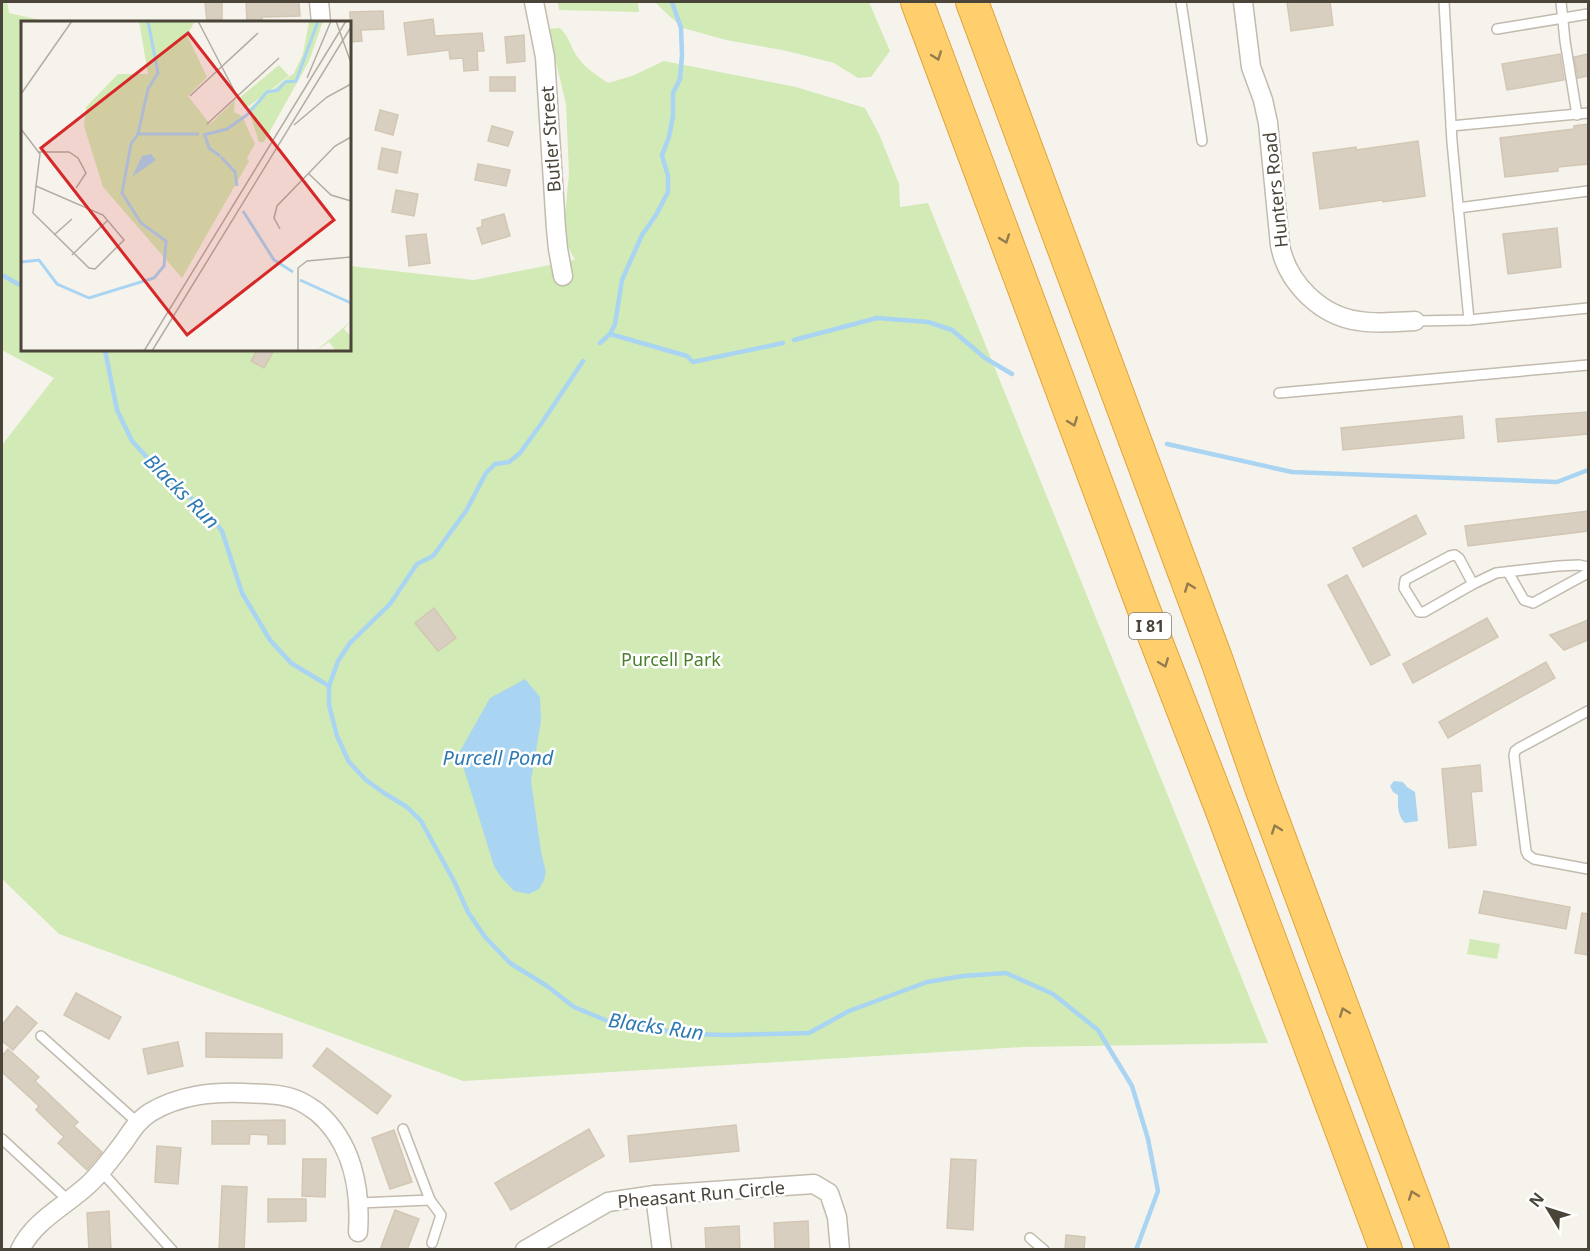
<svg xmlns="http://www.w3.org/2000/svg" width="1590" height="1251" font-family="'Noto Sans',sans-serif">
<rect width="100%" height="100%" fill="#f6f3ec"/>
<g fill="#d2eab5">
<path d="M2,2H7L9,13L49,22H22V350H350V266L474,280L575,260L563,237L569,174L566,104L548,29L560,28C569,37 569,43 575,53C584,68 594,73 608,83L632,76L664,61L796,87L865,108L879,134L899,184L900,207L928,203L1268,1043L1024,1047L463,1081L59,934L2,879V445L54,378L2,350Z"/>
<path d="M558,2H638L639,12L559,10Z"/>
<path d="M655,2H869L890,51L871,77L858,78L834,63L787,51L726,40L683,28L666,13Z"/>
<path d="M1470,939L1500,944L1497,959L1467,954Z"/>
</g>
<g fill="#a9d4f2">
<path d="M525,679L540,697L541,720L531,781L541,852L546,872L544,880L539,889L529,894L514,891L501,877L494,866L459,753L490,698Z"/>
<path d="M1394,781L1403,782L1407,787L1415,792L1418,821L1405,823C1397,815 1398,806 1398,795L1393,792L1390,786Z"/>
</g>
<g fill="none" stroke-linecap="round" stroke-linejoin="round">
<g stroke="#a9d4f2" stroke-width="4.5">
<path d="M2,275L22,286"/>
<path d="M610,334L687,356L693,362L783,343"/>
<path d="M794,340L877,318L928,322L952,330L985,358L1012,374"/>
<path d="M600,343L610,334L615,324L622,280L642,235L656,215L668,192V176L662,155L669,137L673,116V93L680,79L682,55L681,28L672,2"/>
<path d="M105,350L117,410L132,441L155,466L209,514L222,531L242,593L270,640L291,663L329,686V705L337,736L349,762L366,780L384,793L407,807L421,821L454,881L468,912L485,937L510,963L547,986L574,1007L610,1022L687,1034L728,1035L809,1033L849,1011L927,982L963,976L1006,973L1053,994L1098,1030L1132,1086L1148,1139L1158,1191L1136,1250"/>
<path d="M1167,444L1292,472L1557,482L1588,470"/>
<path d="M329,686L338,661L350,643L390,604L417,564L433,556L466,511L486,473L495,464L509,462L520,453L541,424L583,361"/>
</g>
</g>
<g fill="#d8cfc1" stroke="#d3c7b4" stroke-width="1.5">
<path d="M205,2H222V22H207Z"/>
<path d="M246,2H299L300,16L262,17V22H247Z"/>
<path d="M1287,2H1330L1333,25L1291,31Z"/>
<path d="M383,11L384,29L361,30L362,41L350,42V12Z"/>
<path d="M433,19L435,36L482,33L484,51H477L478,70L464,71L463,58L450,59L449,50L408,55L404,23Z"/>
<path d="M524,35L525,61L507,63L505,37Z"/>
<path d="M1560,54L1564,80L1507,90L1502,64Z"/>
<path d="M1588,54V76L1578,78L1574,57Z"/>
<rect x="490" y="77" width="25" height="14"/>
<path d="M380,110L398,115L393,135L375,130Z"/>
<path d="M1588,124V164L1558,167V171L1505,177L1500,138L1574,129V126Z"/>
<path d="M492,126L513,132L508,146L488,141Z"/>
<path d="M1418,141L1425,196L1383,202V200L1320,209L1313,153L1356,147V150Z"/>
<path d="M382,148L401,152L397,173L378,169Z"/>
<path d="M478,164L510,170L506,186L475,180Z"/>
<path d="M396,190L418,194L414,216L392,212Z"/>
<path d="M504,214L510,236L482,244L477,228L482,227V220Z"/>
<path d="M1557,228L1561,267L1508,274L1503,234Z"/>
<path d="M426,234L430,263L409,266L406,236Z"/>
<path d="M257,350H274L264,368L251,361Z"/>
<path d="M1588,412V434L1498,442L1496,419Z"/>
<path d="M1462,416L1464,438L1343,450L1341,428Z"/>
<path d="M1588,511V531L1468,546L1465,526Z"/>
<path d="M1416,515L1426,534L1363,567L1353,548Z"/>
<path d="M1347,575L1390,655L1371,665L1328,585Z"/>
<path d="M434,608L456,638L438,651L415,623Z"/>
<path d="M1487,618L1498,637L1413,683L1403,664Z"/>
<path d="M1588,620V640L1564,650L1550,635Z"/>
<path d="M1546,662L1555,678L1448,738L1439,722Z"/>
<path d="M1480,765L1482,791L1471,792L1476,845L1449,848L1442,769Z"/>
<path d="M1484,891L1570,907L1566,929L1479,913Z"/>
<path d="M1582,913L1588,914V955L1575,953Z"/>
<path d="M76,993L121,1017L109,1039L64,1015Z"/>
<path d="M17,1006L37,1023L13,1050L2,1041V1025Z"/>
<path d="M206,1033L282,1034V1058L206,1057Z"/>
<path d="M178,1042L183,1066L148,1074L143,1049Z"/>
<path d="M327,1048L391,1096L377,1114L313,1066Z"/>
<path d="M8,1049L39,1077L35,1081L78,1122L74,1126L102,1152L87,1170L58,1143L64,1137L36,1110L39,1106L2,1072V1056Z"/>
<path d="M285,1120V1144H268V1135L250,1134L249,1144H212V1121Z"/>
<path d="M736,1125L739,1151L630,1162L628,1136Z"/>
<path d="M589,1129L604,1156L511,1210L495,1183Z"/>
<path d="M394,1130L412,1182L390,1189L372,1138Z"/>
<path d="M157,1146L181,1148L178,1184L155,1182Z"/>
<path d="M303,1159H326L325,1197L302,1196Z"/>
<path d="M951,1159L976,1160L973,1230L947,1228Z"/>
<path d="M222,1186L247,1187L244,1250H219Z"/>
<path d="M268,1199H306V1221L268,1222Z"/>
<path d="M395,1210L419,1219L407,1250H380Z"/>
<path d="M109,1211L111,1250H89L87,1213Z"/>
<path d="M808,1221L809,1250H775L774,1223Z"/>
<path d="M739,1226L740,1250H706L705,1228Z"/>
<path d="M1066,1235L1085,1237L1084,1250H1065Z"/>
</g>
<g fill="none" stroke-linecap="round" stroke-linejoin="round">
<g stroke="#c2bbae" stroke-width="12">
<g id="lane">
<path d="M1181,2L1202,141"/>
<path d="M1444,2L1452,142L1469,320"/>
<path d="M1561,2L1565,41L1577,115"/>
<path d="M1497,29L1588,14"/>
<path d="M1451,126L1588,113"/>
<path d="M1458,208L1588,191"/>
<path d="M1415,321L1469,320L1588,308"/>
<path d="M1279,393L1588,365"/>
<path d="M1455,555L1459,558L1473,584L1424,612H1419L1404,588L1405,580L1450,556Z"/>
<path d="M1508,572L1524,600L1533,603L1588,573"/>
<path d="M1473,584L1496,573L1558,566L1579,565L1588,567"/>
<path d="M1588,711L1519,748L1515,751L1514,756L1526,851L1528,855L1534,859L1588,869"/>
<path d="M41,1036L138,1123"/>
<path d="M2,1139L69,1201"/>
<path d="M101,1171L172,1250"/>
<path d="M430,1200L441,1215L432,1243"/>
<path d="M359,1203L430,1200L403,1129"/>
<path d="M1030,1238L1044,1250"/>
</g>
</g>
<g stroke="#c2bbae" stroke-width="21">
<g id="street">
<path d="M319,2L321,22"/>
<path d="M534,2L545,57L556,229L558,249L563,276"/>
<path d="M1243,2L1251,67L1263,100L1268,123L1280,245C1287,282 1320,316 1359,321C1377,324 1396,322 1415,321"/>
<path d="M655,1195L662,1250"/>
<path d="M20,1250C34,1220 67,1205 89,1184C102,1172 113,1156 124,1142C132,1130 139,1119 151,1112C180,1095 211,1092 243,1093C261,1094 280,1093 297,1100C305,1103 311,1108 317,1112C352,1142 361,1188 358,1232"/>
<path d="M525,1250L608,1202L655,1195L814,1184L829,1193L837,1217L840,1250"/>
</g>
</g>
<g stroke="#e0a43c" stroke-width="34">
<g id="highway">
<path d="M917,2L1144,610L1222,811L1386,1250"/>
<path d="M972,2L1217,661L1261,788L1433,1250"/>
</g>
</g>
<use href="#lane" stroke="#fff" stroke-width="9"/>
<use href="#street" stroke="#fff" stroke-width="18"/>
<use href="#highway" stroke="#ffcf6e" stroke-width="32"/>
</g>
<defs><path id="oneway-chevron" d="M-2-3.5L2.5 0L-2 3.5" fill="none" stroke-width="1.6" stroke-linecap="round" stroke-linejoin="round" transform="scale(1.5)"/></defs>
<g stroke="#937c4e">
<use href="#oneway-chevron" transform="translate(937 56) rotate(70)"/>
<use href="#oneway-chevron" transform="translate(1005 239) rotate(70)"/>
<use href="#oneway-chevron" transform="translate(1073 422) rotate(69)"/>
<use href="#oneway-chevron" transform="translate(1189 587) rotate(-111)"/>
<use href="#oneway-chevron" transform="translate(1164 663) rotate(69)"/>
<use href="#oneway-chevron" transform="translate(1276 829) rotate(-110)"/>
<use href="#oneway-chevron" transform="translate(1344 1012) rotate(-111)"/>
<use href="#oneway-chevron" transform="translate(1413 1195) rotate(-110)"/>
</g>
<g text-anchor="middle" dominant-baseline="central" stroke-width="5" stroke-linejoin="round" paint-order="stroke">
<rect fill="#fff" stroke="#817c74" stroke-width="1.5" x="1129" y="613" width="42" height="26" rx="4.5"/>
<g font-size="16" font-weight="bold" fill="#4b4439">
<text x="1150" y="626">I 81</text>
</g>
<g font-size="18" fill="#4b4439" stroke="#fff">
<text transform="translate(550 139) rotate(-94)">Butler Street</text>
<text transform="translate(1275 190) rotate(-96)">Hunters Road</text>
<text transform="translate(701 1194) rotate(-5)">Pheasant Run Circle</text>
</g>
<g font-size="18" fill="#4a7f2a" stroke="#fff">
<text x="671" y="659">Purcell Park</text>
</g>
<g font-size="20" font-style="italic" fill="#2e7ab2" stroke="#fff">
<text transform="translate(182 491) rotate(45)">Blacks Run</text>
<text x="498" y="757">Purcell Pond</text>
<text transform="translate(656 1026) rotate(8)">Blacks Run</text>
</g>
</g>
<g transform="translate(21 21)">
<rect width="330" height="330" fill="#f6f3ec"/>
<path d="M118,0H174L166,14L186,56L167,75L189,103L214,79L213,91L221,95L234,123L226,137L228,140L161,257L82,166L63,105L65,86L97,53H127ZM288,0H302L288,40L243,121H238L227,88L273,52L282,33ZM258,44L268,55L224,88L217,78ZM330,300L323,308L330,315V330H315L308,321L295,330Z" fill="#d2eab5"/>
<path d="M130,133L135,139L111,156L121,135Z" fill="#a9d4f2"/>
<path fill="none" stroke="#a9d4f2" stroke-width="3" d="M117,113H178M182,114L206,108L226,94L246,71L257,69L264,61L275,60L297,0M184,115L188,127L199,135M200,136L214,151L216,165M222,190L253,239L272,251M0,241L18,239L36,263L68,277L133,257L143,245L145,220L120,202L101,172L110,123L117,113L127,68L137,52L127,0M279,259L330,282"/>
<path fill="none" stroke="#b2ada4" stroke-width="1.5" d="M177,0L216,75M315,0L330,42M286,57L310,0M0,73L51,0M169,75L237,12M186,103L258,37M273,104L306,76L330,63M0,108L19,133L15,165M18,131H48L57,137L65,152L55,167M287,152L310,174L330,180M15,165L82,194L103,219L74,248L68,247L12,192ZM259,208L253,197L256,185L314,125L330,116M33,214L51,198M51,234L87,199M123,330L325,0M131,330L330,6M277,330V247L286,240L330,236"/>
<path fill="#d62828" fill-opacity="0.15" stroke="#d62828" stroke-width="3" d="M167,12L313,199L166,314L20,127Z"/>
<rect width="330" height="330" fill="none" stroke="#4b4439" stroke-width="3"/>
</g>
<rect width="1590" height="1251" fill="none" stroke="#4b4439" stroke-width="6"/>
<g transform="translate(1548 1209) rotate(308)" stroke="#ffffff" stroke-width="4.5" paint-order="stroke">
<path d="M0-4.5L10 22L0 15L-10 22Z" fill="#4b4439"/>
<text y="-9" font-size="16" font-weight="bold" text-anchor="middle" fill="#4b4439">N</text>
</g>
</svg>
